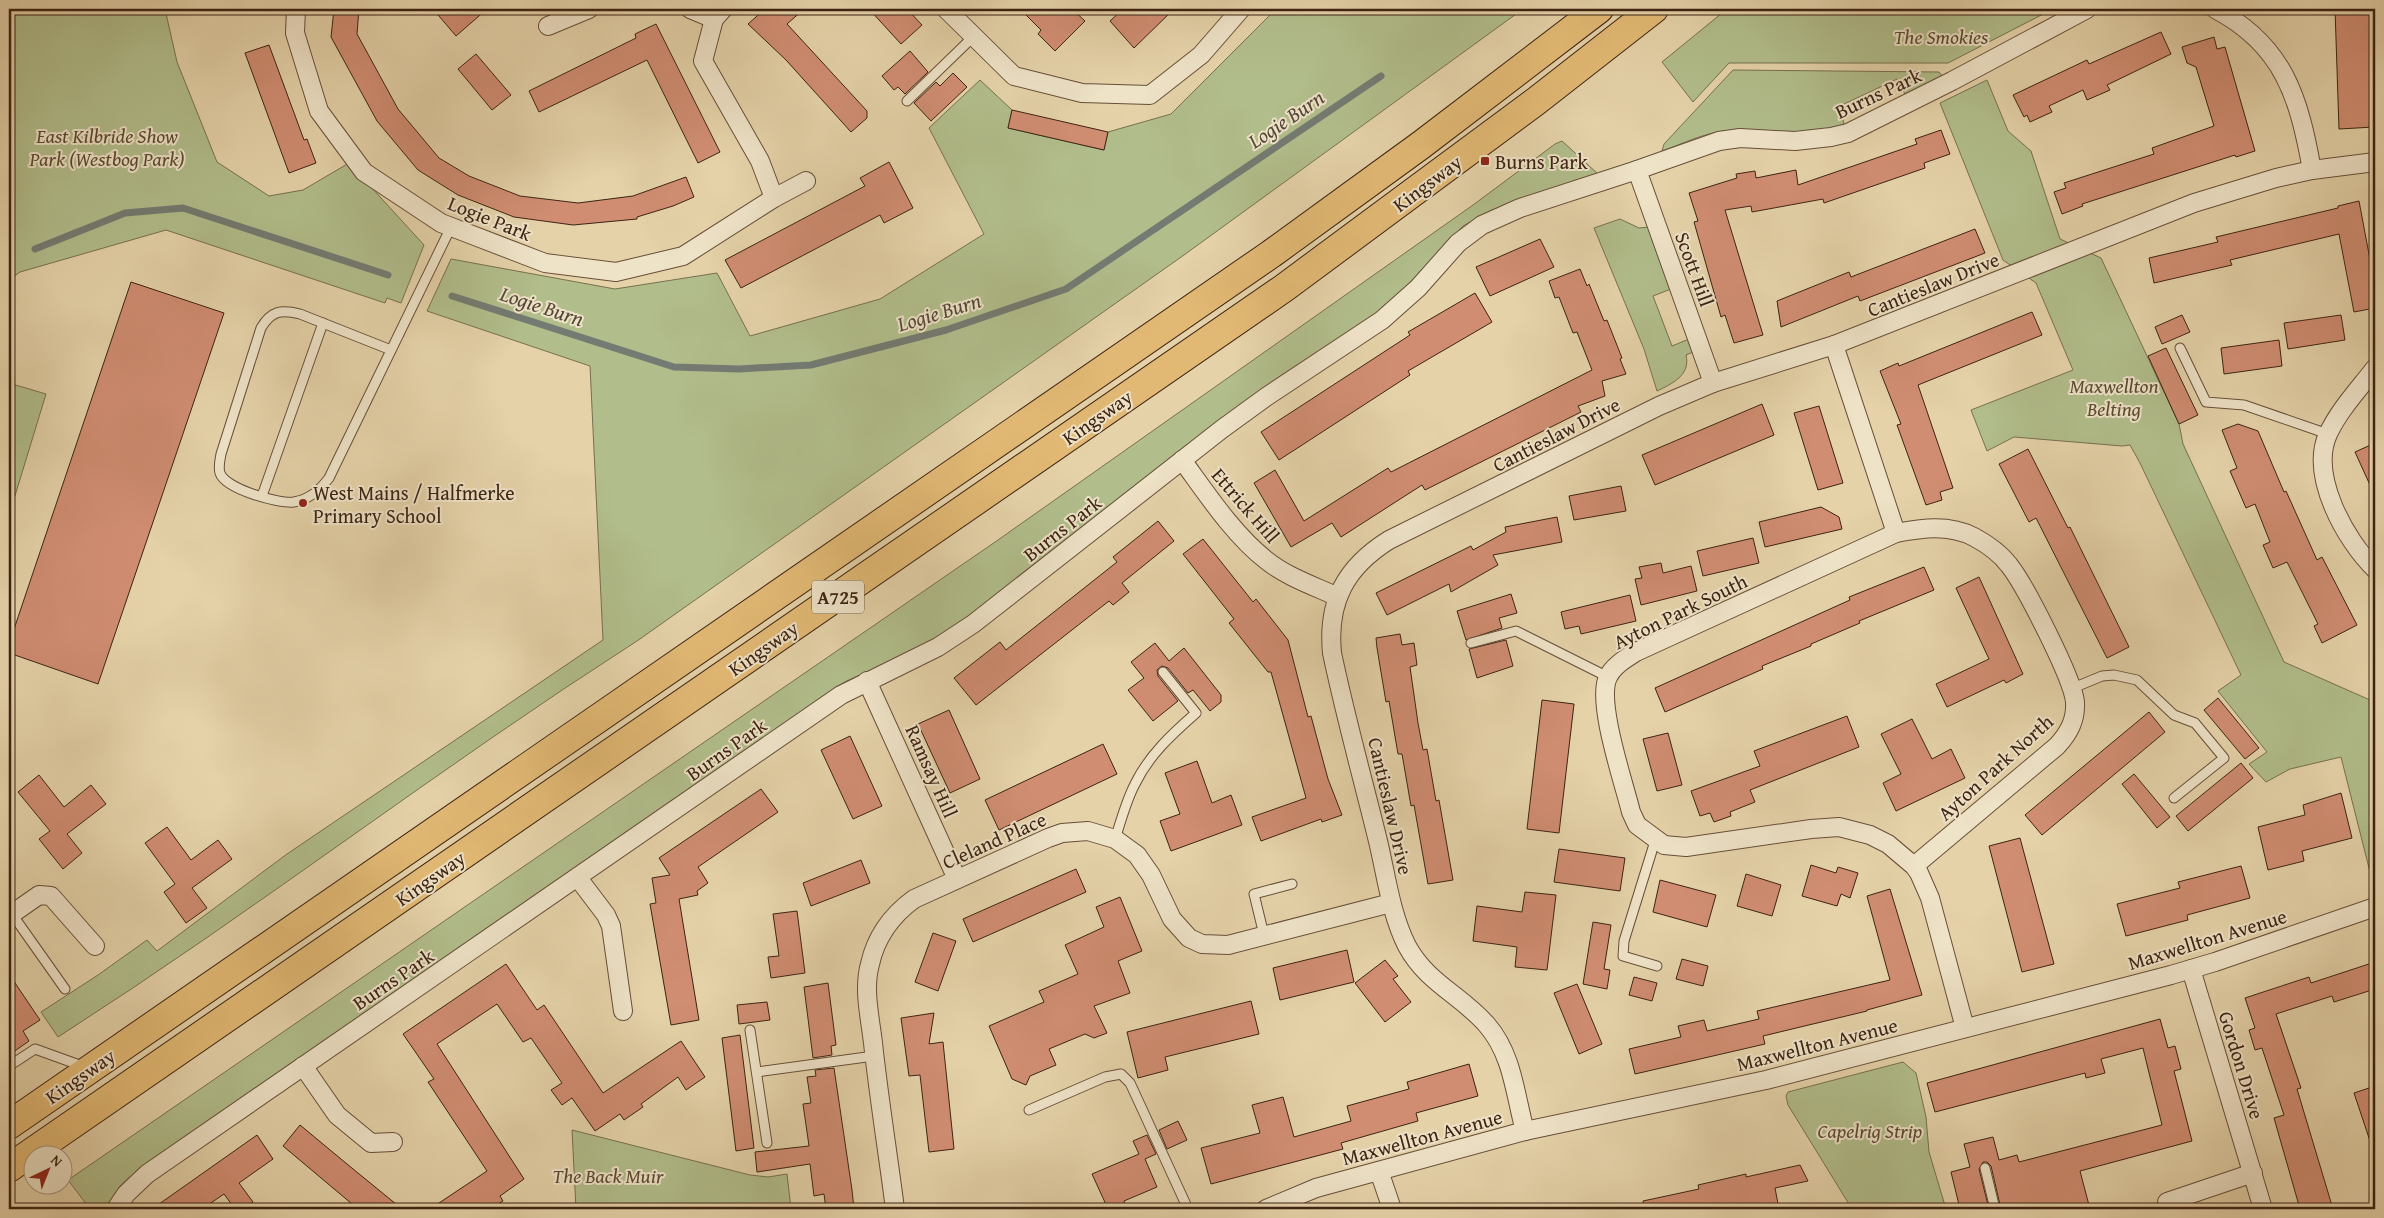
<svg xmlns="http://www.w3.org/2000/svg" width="2384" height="1218" font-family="'Gentium Book Plus',serif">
<rect width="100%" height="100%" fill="#e5d2a9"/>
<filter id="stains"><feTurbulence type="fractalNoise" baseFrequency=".004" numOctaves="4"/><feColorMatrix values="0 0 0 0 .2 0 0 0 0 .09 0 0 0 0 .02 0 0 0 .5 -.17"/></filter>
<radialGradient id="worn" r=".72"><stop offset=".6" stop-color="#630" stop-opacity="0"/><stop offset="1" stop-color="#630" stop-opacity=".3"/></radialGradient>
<g fill="#b1bd8b" stroke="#77704f">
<path d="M9,9H165L177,62L217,162L269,196L303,190L349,163L424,245L401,303L387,298L385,303L166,230L20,272L9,280Z"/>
<path d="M1276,9H1523L1184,255L637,641C440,767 255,911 58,1037L41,1012L98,975L147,940L157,951L287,854L603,640L590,366L427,311L451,259L615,289L717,273L750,336L880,299L984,234L929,128L980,80L1012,110L1008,128L1104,150L1108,132L1171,114Z"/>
<path d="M1727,9H2053L1948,63H1729L1693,102L1662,62Z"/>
<path d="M1733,70L1939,72L1942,76L1905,94L1897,79L1840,106L1844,124C1805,139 1765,128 1725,131C1704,133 1682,144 1662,151L1664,144Z"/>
<path d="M1987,80L2008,131L2031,151L2060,239L2101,258L2179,424L2183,444L2284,662L2370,700L2375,717V871L2370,872L2341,757L2290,769L2266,782L2249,764L2267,752L2218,691L2241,675L2140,463L2130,445L2122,446L2014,437L1987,451L1971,410L2073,370L2036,283L2003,260L1940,103Z"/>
<path d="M1562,141L1598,174L1492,210L1463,226L1411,282L1376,313L1261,390L1176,453L968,617C945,633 921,647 895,660C876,670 855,675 836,687L141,1167L120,1186L106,1209H90L68,1180L998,540L1473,205L1555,144Z"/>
<path d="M1620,219L1639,228L1649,227L1671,289L1653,296L1672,346L1689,339L1693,352L1686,355C1691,375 1672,384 1657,391L1644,349L1594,228Z"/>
<path d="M9,383L46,394L14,499L9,497Z"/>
<path d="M1903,1062L1916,1073L1926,1117L1929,1152L1946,1209H1852L1788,1105L1786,1096L1788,1092Z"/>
<path d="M572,1130L750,1175L768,1177L787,1174L791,1209H576Z"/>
</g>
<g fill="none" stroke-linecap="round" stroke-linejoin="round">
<g stroke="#747b72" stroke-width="7">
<path d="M35,249L125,213L183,208L388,275"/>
<path d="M452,296L674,367L739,369L811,365L946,330L1066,289L1381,76"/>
</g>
</g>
<g fill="#d08d72" stroke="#3d2313">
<path d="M334,9H359L357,34L398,109L439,158L469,176L520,196L578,203L633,196L686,177L694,197L673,206L637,217V219L573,225L514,217L458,195L418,170L377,121L331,37Z"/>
<path d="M433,9H487L456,36Z"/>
<path d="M765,9H804L787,24L867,111V118L851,132L786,60L748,24Z"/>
<path d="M869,9H907L922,25L901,44Z"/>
<path d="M1020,9H1072L1085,21L1055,51L1038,34L1041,30Z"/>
<path d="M1123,9H1174L1134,48L1110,21Z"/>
<path d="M2335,9H2370L2374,127L2339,129Z"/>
<path d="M656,24L720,152L698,163L647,60L539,112L529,91L636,38L635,34Z"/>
<path d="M2161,32L2171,54L2107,85L2110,90L2087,100L2083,90L2049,106L2052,112L2030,122L2027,115L2024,117L2013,95L2087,60L2089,64Z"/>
<path d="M2214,37L2217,49L2225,47L2255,151L2236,157L2235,155L2082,204L2083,206L2062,214L2054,192L2066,188L2064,183L2154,154L2152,148L2214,126L2196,67L2187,63L2182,47Z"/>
<path d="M269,45L304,140L307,139L316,163L289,173L245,53Z"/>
<path d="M910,51L928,72L905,94L898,87L894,90L882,76Z"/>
<path d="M476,54L511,95L492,110L458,69Z"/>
<path d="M953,73L967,87L931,121L914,103L936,82L940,86Z"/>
<path d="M1012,110L1108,132L1104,150L1008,128Z"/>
<path d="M1941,130L1950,154L1924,163L1925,168L1824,203L1823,199L1752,212L1751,206L1725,210L1763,335L1734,343L1725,315L1721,317L1694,222L1698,221L1689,193L1737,178L1736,174L1755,171L1756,178L1796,170L1798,185L1917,144L1915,139Z"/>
<path d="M889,162L913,208L884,223L880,215L741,288L725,260L865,186L860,178Z"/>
<path d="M2359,201L2375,286V308L2354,312L2339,234L2230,260L2232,265L2154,283L2149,258L2218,242L2216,237L2338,208V206Z"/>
<path d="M1975,229L1985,253L1860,301L1858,296L1781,327L1777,301L1849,272L1851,277Z"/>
<path d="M1540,239L1554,267L1490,296L1476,267Z"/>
<path d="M1580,269L1587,286L1589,284L1604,321L1607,320L1622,358L1620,359L1626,374L1602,381L1605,396L1578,406L1581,412L1425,490L1422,485L1341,537L1332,523L1291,547L1254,483L1275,470L1304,521L1388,468L1391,472L1592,370L1577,332L1573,333L1559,297L1555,298L1549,281Z"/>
<path d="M131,282L224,313L98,684L9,653V644Z"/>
<path d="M1475,293L1492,322L1408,371L1410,375L1279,460L1261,432L1410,335L1408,332Z"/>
<path d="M2032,312L2042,335L1918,385L1953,488L1940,492L1942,500L1926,505L1897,425L1901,424L1880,371L1898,363L1899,366Z"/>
<path d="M2182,315L2190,332L2162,344L2155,327Z"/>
<path d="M2341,315L2345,340L2288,349L2284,323Z"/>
<path d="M2279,340L2282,366L2224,374L2221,348Z"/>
<path d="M2166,348L2198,415L2179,424L2148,356Z"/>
<path d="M1762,404L1774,435L1655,485L1642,455Z"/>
<path d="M1819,406L1843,483L1818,490L1794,413Z"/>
<path d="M2238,424L2258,431L2284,492L2286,491L2317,560L2322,557L2357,625L2322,643L2314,626L2318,624L2287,562L2273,568L2263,545L2270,542L2255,504L2246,508L2230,471L2237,468L2222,430Z"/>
<path d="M2375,443V496L2355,452Z"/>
<path d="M2028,449L2068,528L2070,527L2129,647L2107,658L2036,518L2029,522L1999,464Z"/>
<path d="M1621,486L1626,511L1574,520L1569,496Z"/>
<path d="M1821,507L1839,517L1842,529L1765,547L1759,522Z"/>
<path d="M1557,517L1562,542L1493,555L1498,565L1451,592L1449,584L1387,615L1376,593L1471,546L1473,550L1506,532L1505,527Z"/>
<path d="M1158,521L1174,541L1122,583L1129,592L1113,605L1109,601L976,705L954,678L1000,642L1006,650L1117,562L1113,557Z"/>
<path d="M1753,538L1759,563L1703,576L1697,551Z"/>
<path d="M1203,539L1253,602L1256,599L1288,640L1308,717L1311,716L1328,779L1342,815L1322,822L1321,819L1261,841L1252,817L1306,798L1271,672H1268L1229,623L1234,619L1183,554Z"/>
<path d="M1661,563L1663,573L1691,566L1697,591L1641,605L1635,579L1642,578L1639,567Z"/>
<path d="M1924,567L1934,590L1859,621L1860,623L1811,644V646L1762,666L1763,669L1665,712L1655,688L1850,600L1849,597Z"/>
<path d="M1979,577L2023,674L2006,683L2004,680L1947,707L1936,684L1989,659L1956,588Z"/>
<path d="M1511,594L1517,613L1499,618L1502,628L1466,640L1457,611Z"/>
<path d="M1630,595L1636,621L1581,634L1579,626L1565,629L1561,612Z"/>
<path d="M1400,634L1402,645L1414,643L1417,665L1410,667L1418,723L1423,750L1427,749L1436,801L1439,800L1453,880L1428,884L1414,805L1411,806L1402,754H1398L1389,701L1386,702L1377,648L1376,638Z"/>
<path d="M1506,640L1513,666L1477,678L1469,649Z"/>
<path d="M1155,643L1169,661L1184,648L1221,695V702L1210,711L1193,690L1188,693L1168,668L1162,666L1157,670L1158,676L1178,701L1153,721L1128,690L1144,678L1131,662Z"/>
<path d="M2218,698L2259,748L2245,759L2204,710Z"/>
<path d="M1542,700L1574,704L1559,833L1527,829Z"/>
<path d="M949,710L980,779L950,793L918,724Z"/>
<path d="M2149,712L2165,732L2042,835L2025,815Z"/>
<path d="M1847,716L1859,747L1750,790L1755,802L1730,812L1731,816L1714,822L1710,813L1700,816L1691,791L1760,766L1754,751Z"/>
<path d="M1912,719L1932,759L1951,749L1965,778L1896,811L1883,783L1901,774L1881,734Z"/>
<path d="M1668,733L1682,785L1657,791L1643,739Z"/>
<path d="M850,736L882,806L853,819L821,750Z"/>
<path d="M1103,744L1117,774L999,830L985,800Z"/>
<path d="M1197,761L1212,803L1231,795L1242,825L1171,851L1160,821L1180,814L1165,773Z"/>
<path d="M2241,763L2253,778L2188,831L2176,816Z"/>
<path d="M2134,774L2170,817L2157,828L2122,784Z"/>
<path d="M39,775L64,807L91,785L106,804L67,834L82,853L63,869L39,839L50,831L18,792Z"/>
<path d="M761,789L778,812L698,867L708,883L697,891L698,895L679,899L699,1020L671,1025L650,904L656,903L652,878L670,875L659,858Z"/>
<path d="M2341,793L2352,838L2302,851L2304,861L2268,870L2258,827L2305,815L2303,805Z"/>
<path d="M167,827L191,860L218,840L232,859L192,888L207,908L186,923L164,892L175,884L145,843Z"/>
<path d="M2020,838L2054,964L2022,972L1989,846Z"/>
<path d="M1559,849L1625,858L1620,891L1554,882Z"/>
<path d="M861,860L870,883L811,906L803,883Z"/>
<path d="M1811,865L1836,873L1838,867L1858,873L1850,898L1841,894L1837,906L1802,896Z"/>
<path d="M2241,866L2250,898L2187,915L2188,920L2126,936L2117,904L2180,888L2178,882Z"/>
<path d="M1076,869L1086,892L973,942L963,919Z"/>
<path d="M1746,874L1781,885L1772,916L1737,906Z"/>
<path d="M1660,880L1716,895L1707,927L1653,912Z"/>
<path d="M1890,889L1922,995L1867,1010V1011L1763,1036L1765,1044L1635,1074L1629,1049L1681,1037L1678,1026L1704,1020L1707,1031L1759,1019L1757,1011L1890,980L1867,896Z"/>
<path d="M1525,892L1556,895L1547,970L1515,967L1517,947L1473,941L1477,906L1522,912Z"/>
<path d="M1120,897L1142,951L1118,961L1130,993L1094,1006L1107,1033L1094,1038L1085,1034L1049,1049L1056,1065L1030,1076L1026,1085L1012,1079L989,1026L1044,1002L1039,991L1078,974L1065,945L1104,927L1096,907Z"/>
<path d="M797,911L805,973L771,978L768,957L779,956L773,914Z"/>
<path d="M1593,922L1611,925L1604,969L1610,970L1607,989L1583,984Z"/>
<path d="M933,933L956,941L938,991L915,982Z"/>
<path d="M1347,950L1354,982L1280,1000L1273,968Z"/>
<path d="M1682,959L1708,966L1703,986L1676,979Z"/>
<path d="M1385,960L1398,976L1393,979L1411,1002L1385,1022L1355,983Z"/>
<path d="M2375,962V989L2334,1002L2332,996L2276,1014L2301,1088L2297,1089L2333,1209H2300L2274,1118L2284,1115L2262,1048L2255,1050L2249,1030L2255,1028L2245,998L2309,977L2311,983Z"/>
<path d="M506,964L537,1010L544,1005L603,1093L681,1041L705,1077L686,1090L678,1077L641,1104L643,1107L624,1120L620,1114L595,1131L572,1098L562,1105L551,1090L562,1083L531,1038L523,1042L497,1004L437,1044L524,1179L500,1196L503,1201L490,1209H430L487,1171L428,1082L434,1079L403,1034Z"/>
<path d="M9,974L40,1020L23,1031L29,1041L9,1055Z"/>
<path d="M1634,977L1657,983L1652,1001L1629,995Z"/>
<path d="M828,983L836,1045L831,1046L832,1055L813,1058L804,987Z"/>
<path d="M1577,984L1602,1044L1579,1054L1554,993Z"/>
<path d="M1251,1001L1259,1034L1165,1057L1168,1070L1138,1078L1127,1032Z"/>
<path d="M767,1002L770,1020L739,1024L737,1005Z"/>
<path d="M934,1013L929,1044L943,1042L954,1149L929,1152L920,1075L909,1076L901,1018Z"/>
<path d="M2160,1019L2168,1048L2175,1046L2181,1069L2174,1071L2192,1141L2080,1171L2090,1209H2001L1991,1166L1987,1162H1983L1979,1169L1989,1209H1960L1951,1172L1970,1167L1964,1144L1993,1137L1999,1160L2017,1155L2019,1162L2162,1125L2150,1077L2143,1048L2101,1059L2105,1073L2086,1078L2085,1073L1935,1112L1927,1083Z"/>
<path d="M740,1035L754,1148L736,1151L722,1038Z"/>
<path d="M1469,1064L1478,1096L1416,1113L1418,1121L1341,1143L1343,1149L1211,1184L1201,1148L1260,1133L1252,1105L1283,1097L1294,1137L1351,1121L1347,1106L1409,1089L1407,1082Z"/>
<path d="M834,1068L852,1190L854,1209H826L824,1194L814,1196L810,1164L757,1172L755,1152L809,1146L803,1104L811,1103L807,1077L816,1076L815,1070Z"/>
<path d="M2375,1086V1147H2372L2354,1093Z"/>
<path d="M1178,1121L1187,1140L1167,1149L1159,1130Z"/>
<path d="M300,1125L347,1164L402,1209H358L283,1146Z"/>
<path d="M257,1135L273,1159L239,1183L253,1202L243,1209H235L224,1194L202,1209H152Z"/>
<path d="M1147,1135L1156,1154L1145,1159L1157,1187L1124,1201L1125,1205L1108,1209L1092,1174L1139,1154L1133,1141Z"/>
<path d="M1800,1165L1808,1181L1775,1188L1779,1209H1644L1643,1201L1699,1189L1698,1185L1746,1174V1177Z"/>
</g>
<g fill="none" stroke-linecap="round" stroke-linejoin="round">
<g stroke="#674f38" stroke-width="11">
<g id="lane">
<path d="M907,101L974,36"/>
<path d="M2180,348L2206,402L2244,405L2328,434"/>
<path d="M391,350L300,314C281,309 271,311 261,328L221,454C220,460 218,467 220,473C225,489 279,504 294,502C310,499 320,490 329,478L451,227"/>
<path d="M262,496L323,323"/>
<path d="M1471,643L1516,631L1608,677"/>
<path d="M2073,688L2102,676L2114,675L2137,680L2174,715L2195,723L2224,758L2174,798"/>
<path d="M1115,839C1121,821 1126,801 1135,784C1149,755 1172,734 1196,713L1163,672"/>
<path d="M1655,841L1624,941L1623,956L1657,966"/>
<path d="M12,914L65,989"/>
<path d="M1264,935L1254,894L1292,884"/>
<path d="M750,1030L767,1143"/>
<path d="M9,1066L35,1049L85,1067"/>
<path d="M757,1072L874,1056"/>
<path d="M1029,1110L1105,1077L1121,1074L1130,1083L1137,1098L1188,1209"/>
<path d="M1985,1168L1995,1209"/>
</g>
</g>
<g stroke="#674f38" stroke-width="20">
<g id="street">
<path d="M296,9L295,33L319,111L364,172L441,223L545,263L616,272L683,256L774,198L806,181"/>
<path d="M690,9L714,19"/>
<path d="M723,9L714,19L703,61L760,161L774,198"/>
<path d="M946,9L1014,76L1082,93L1150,95L1201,55L1241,9"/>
<path d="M2215,9C2284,45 2299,98 2312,170"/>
<path d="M548,26L589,9"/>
<path d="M1637,170L1713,383"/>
<path d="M1834,345L1896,533"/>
<path d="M2375,368C2359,389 2339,410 2328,434C2309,476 2346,541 2375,569"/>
<path d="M1182,460C1207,494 1233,534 1266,560C1287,577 1314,586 1338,597"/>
<path d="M867,681L957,879"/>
<path d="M1914,866L1888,844L1870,835L1839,827L1811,829L1686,847L1664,845L1637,825L1631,812C1624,783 1596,702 1608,677C1613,666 1625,659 1636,652L1896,533C1922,528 1949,524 1974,537C1987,544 2000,553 2009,565C2025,585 2073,679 2075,702C2076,720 2069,733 2057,746L1914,866L1919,873L1930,898L1965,1028"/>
<path d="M578,878L606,915L611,926L623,1011"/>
<path d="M9,916L39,895L51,896L95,946"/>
<path d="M2191,969L2263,1209"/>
<path d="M303,1066L337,1115L371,1143L393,1142"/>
<path d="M1525,1131C1515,1095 1513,1055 1487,1025C1461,995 1427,983 1407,946C1390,912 1386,873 1377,837C1362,776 1345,715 1332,653C1327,601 1346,567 1389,540L1659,406L1713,383L1834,345L2194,203L2276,178L2312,170L2375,162"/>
<path d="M1379,1171L1392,1209"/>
<path d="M2167,1202L2253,1173"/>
<path d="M116,1209L126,1194L147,1174L841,695L938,647L973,624L1222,429L1266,397L1382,320L1418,288L1458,243L1482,225L1520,208L1637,170L1719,141L1740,138L1795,141L1831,137L1848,133L1952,81L2087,9"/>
<path d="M895,1209C888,1154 879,1099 873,1043C870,1017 863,989 870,964C876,937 892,915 914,899L1048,838L1062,833L1088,831L1115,839L1137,855L1151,875L1172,919L1189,938L1202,944L1228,945L1391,903"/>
<path d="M1266,1209L1316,1188L1525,1131L1766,1080L2171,975L2215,962L2375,907"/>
</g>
</g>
<g stroke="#3d2313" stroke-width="30">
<g id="highway">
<path d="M9,1125L1271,254L1421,145L1599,9"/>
<path d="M9,1168L1284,288L1535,102L1654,9"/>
</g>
</g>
<use href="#lane" stroke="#eee2c7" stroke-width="9"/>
<use href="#street" stroke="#eee2c7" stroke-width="18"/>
<use href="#highway" stroke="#e2b974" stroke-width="28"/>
</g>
<g fill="#8f2418" stroke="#eee2c7" stroke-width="2">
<rect x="1480" y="156" width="10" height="10" rx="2.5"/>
<circle cx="303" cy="503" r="5"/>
</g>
<g text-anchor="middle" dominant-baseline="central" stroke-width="4" stroke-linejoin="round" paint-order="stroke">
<rect fill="#eee2c7" stroke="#725c49" stroke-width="1" x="812" y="580.5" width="52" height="33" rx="4"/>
<g font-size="19" font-weight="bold" fill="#3d2313">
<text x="838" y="597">A725</text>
</g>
<g font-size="20" font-style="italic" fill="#5a4a31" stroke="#eee2c7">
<text x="1941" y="36">The Smokies</text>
<text x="107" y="135">East Kilbride Show<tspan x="107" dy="23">Park (Westbog Park)</tspan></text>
<text x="2114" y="385">Maxwellton<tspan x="2114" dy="23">Belting</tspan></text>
<text x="1870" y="1130">Capelrig Strip</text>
<text x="608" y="1175">The Back Muir</text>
</g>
<g font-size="20" fill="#3d2313" stroke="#eee2c7">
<text transform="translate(1878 93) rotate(-25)">Burns Park</text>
<text transform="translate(1427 183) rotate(-37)">Kingsway</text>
<text transform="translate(490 218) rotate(22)">Logie Park</text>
<text transform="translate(1695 269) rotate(70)">Scott Hill</text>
<text transform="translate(1933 284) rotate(-22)">Cantieslaw Drive</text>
<text transform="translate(1097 417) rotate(-35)">Kingsway</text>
<text transform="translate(1556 434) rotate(-27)">Cantieslaw Drive</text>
<text transform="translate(1246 505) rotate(49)">Ettrick Hill</text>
<text transform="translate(1062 528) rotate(-38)">Burns Park</text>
<text transform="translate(1680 611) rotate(-26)">Ayton Park South</text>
<text transform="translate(763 648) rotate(-35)">Kingsway</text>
<text transform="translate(726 749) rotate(-35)">Burns Park</text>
<text transform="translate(1995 767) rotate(-42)">Ayton Park North</text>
<text transform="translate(932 771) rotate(66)">Ramsay Hill</text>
<text transform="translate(1391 806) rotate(77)">Cantieslaw Drive</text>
<text transform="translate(994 840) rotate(-24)">Cleland Place</text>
<text transform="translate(430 878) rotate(-35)">Kingsway</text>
<text transform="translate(2207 939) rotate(-17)">Maxwellton Avenue</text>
<text transform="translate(393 979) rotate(-34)">Burns Park</text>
<text transform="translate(1817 1044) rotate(-14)">Maxwellton Avenue</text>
<text transform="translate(2242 1065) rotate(73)">Gordon Drive</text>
<text transform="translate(80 1076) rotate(-35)">Kingsway</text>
<text transform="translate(1422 1137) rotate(-15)">Maxwellton Avenue</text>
</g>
<g font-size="20" fill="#3d2313" stroke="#eee2c7" text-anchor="start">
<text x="1495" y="161">Burns Park</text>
<text x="313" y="492">West Mains / Halfmerke<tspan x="313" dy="23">Primary School</tspan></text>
</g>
<g font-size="21" font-style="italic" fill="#54483a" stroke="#eee2c7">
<text transform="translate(1286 119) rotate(-34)">Logie Burn</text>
<text transform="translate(542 306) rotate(18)">Logie Burn</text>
<text transform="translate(939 312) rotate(-17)">Logie Burn</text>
</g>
</g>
<rect width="2384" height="1218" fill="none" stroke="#e5d2a9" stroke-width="30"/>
<rect x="10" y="10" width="2364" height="1198" fill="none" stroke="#3d2313" stroke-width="2.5"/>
<rect x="15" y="15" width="2354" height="1188" fill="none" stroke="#3d2313"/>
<g transform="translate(48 1170) rotate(43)"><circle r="24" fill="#eee2c7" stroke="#a7967f"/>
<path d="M0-4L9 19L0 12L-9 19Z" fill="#8f2418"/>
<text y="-8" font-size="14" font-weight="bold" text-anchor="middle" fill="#3d2313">N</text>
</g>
<rect width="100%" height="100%" filter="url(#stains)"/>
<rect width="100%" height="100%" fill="url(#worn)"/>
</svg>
